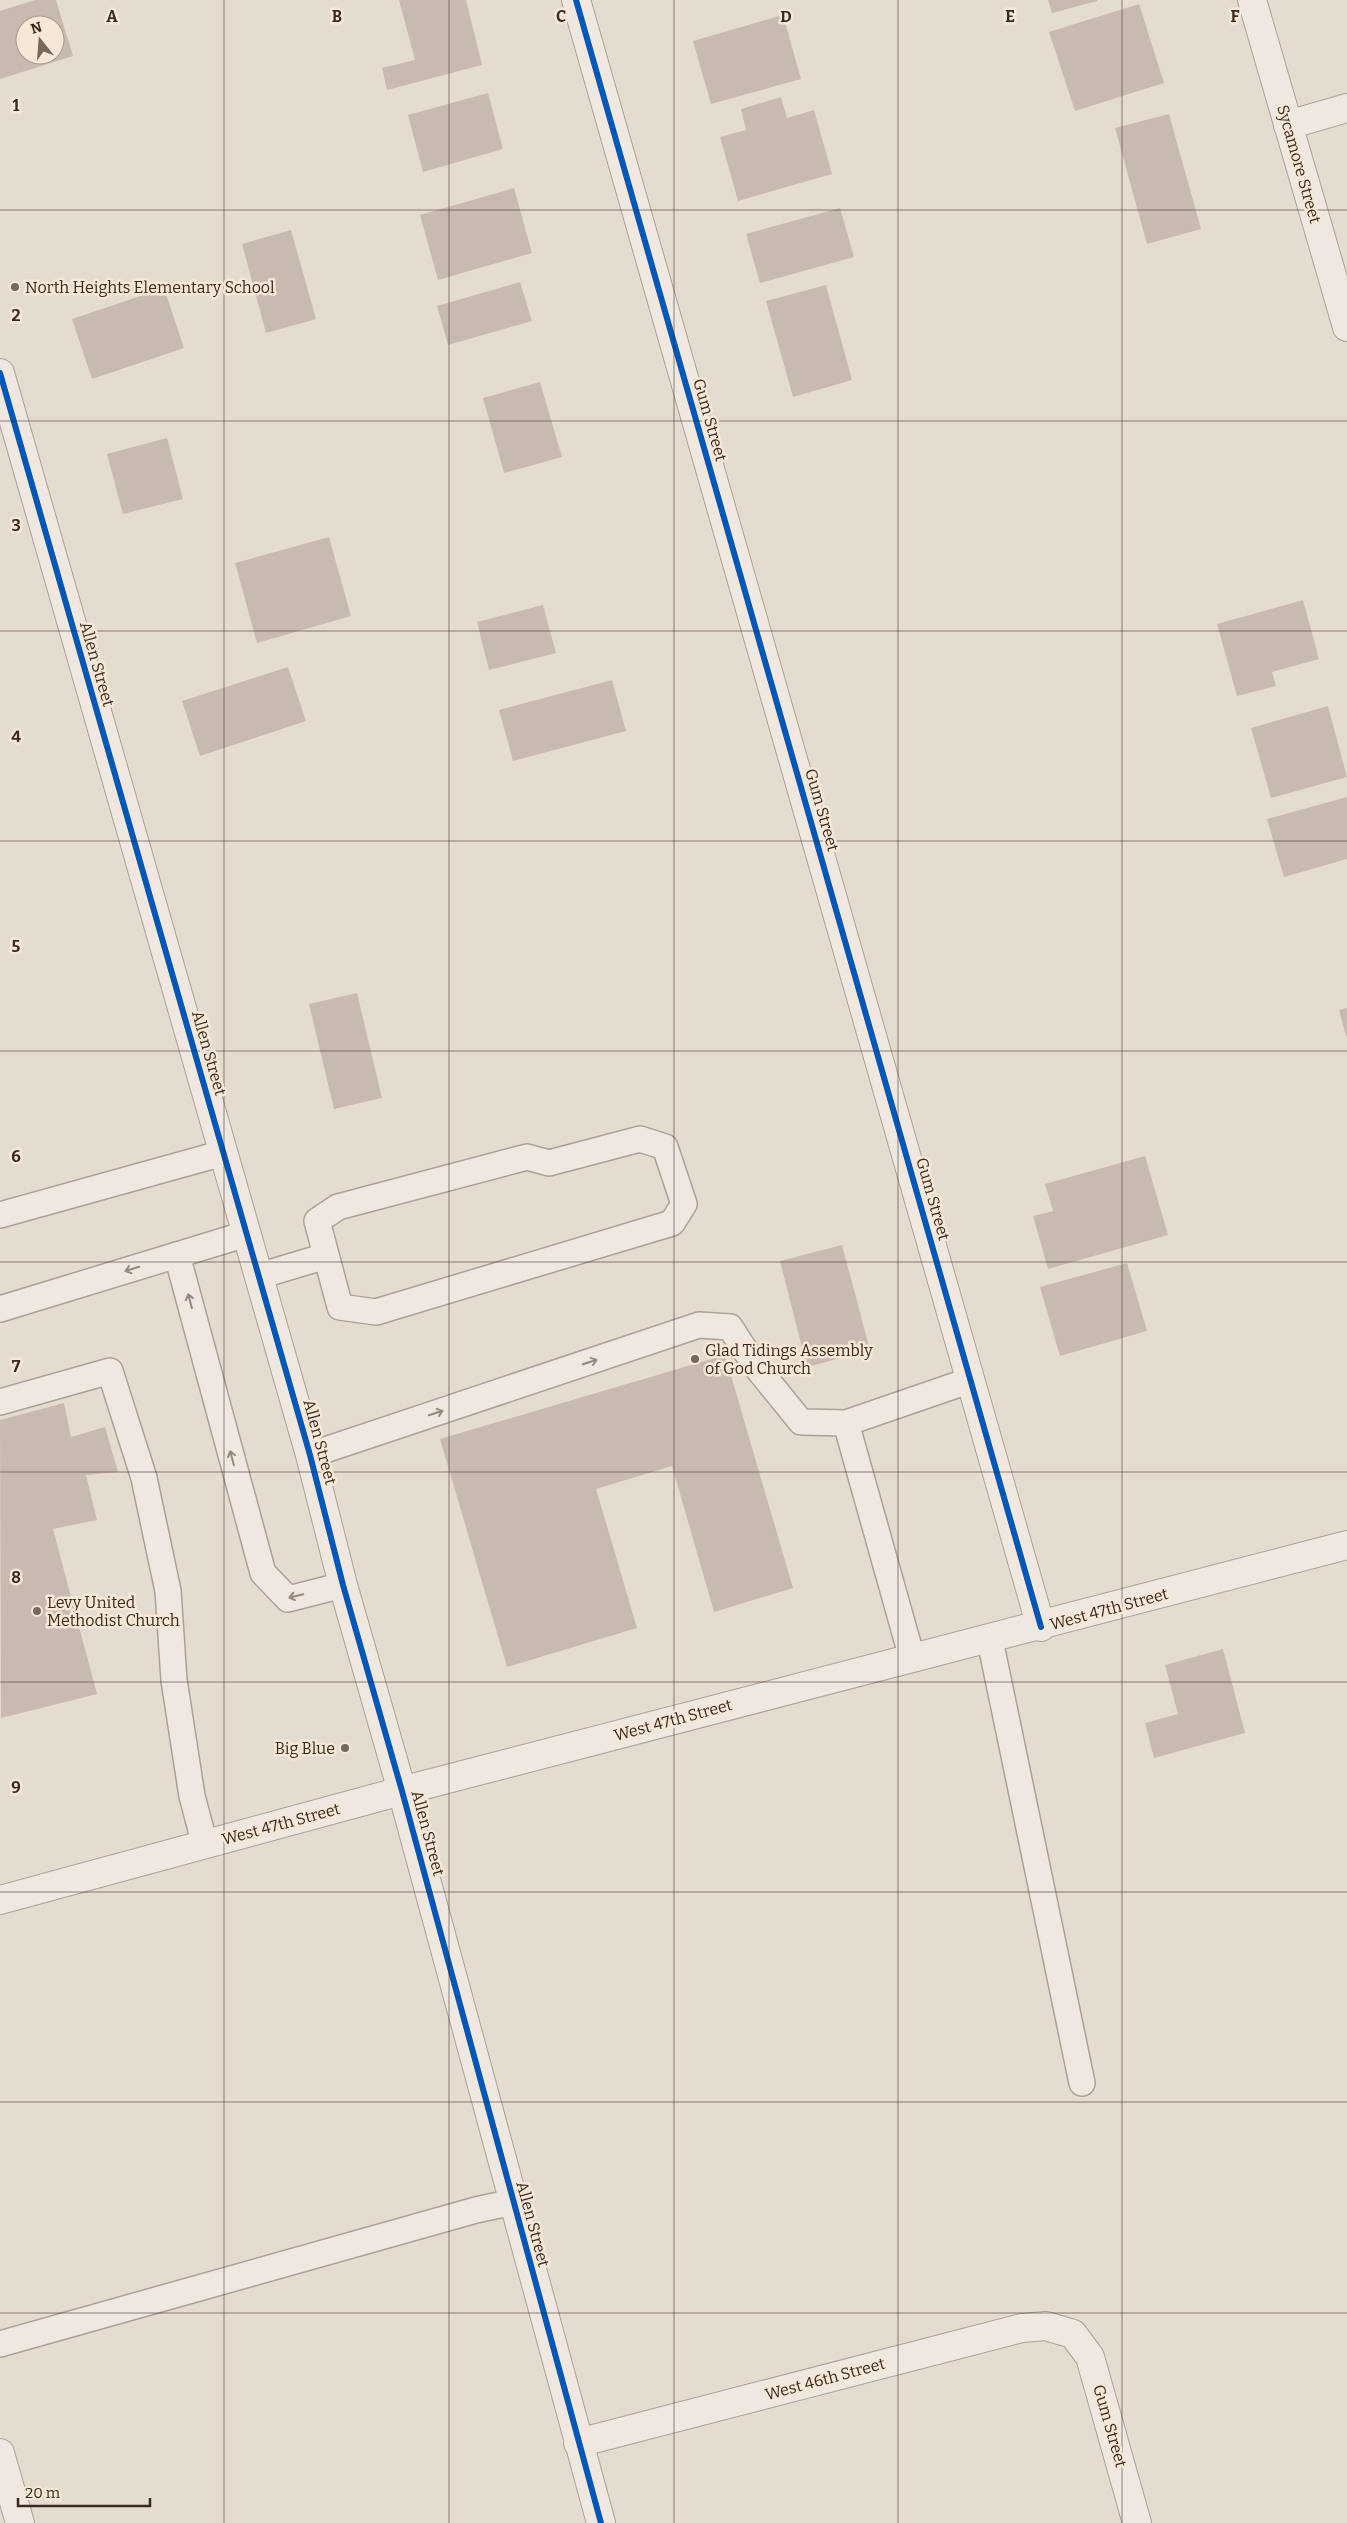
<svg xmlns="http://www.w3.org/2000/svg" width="1347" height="2523" viewBox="0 0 1347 2523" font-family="Bitter,serif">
<rect width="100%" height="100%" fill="#e5dcd0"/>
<g fill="#c9bab1" fill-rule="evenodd">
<path d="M35 0H56L73 56 0 79V11ZM25 25H55V55H25Z"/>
<path d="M399 0H466L482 65 387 90 382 68 415 60Z"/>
<path d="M1048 0H1097V1L1052 13Z"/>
<path d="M1139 4 1164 83 1075 111 1049 32Z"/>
<path d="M783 15 801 79 711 104 693 41Z"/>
<path d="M488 93 503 149 423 172 408 115Z"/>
<path d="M781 97 787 118 814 110 832 174 738 201 720 137 746 130 741 109Z"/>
<path d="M1169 114 1201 229 1147 244 1115 128Z"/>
<path d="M514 188 532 253 438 280 420 215Z"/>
<path d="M840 208 854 257 760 283 746 234Z"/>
<path d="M291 230 316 319 266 333 242 244Z"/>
<path d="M520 282 532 321 448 345 437 306Z"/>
<path d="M826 285 852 380 793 397 766 301Z"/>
<path d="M164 288 184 348 92 379 72 319Z"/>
<path d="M540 382 562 457 504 473 483 398Z"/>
<path d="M167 438 183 499 123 514 107 454Z"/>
<path d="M329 537 351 616 257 643 235 563Z"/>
<path d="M1303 600 1319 659 1272 672 1276 686 1237 696 1217 624Z"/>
<path d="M543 605 556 653 489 670 477 622Z"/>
<path d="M288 667 306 721 200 756 182 701Z"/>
<path d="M612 680 626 731 513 761 499 710Z"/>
<path d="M1328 706 1347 777 1271 798 1251 728Z"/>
<path d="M1347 797V859L1284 877 1267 819Z"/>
<path d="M357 993 382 1098 334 1109 309 1004Z"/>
<path d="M1347 1008V1036H1346L1339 1010Z"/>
<path d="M1145 1156 1168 1235 1048 1269 1033 1216 1053 1211 1045 1184Z"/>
<path d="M842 1245 870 1350 807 1367 780 1261Z"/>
<path d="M1127 1263 1147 1331 1060 1356 1040 1287Z"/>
<path d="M725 1355 793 1588 714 1612 672 1466 596 1489 637 1628 507 1667 440 1439Z"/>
<path d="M64 1403 71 1437 105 1427 118 1472 86 1475 97 1520 53 1529 97 1694 1 1718 0 1420Z"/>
<path d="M1223 1649 1245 1733 1154 1758 1145 1723 1178 1714 1165 1665Z"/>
</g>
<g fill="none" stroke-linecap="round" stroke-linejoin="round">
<g stroke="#aba198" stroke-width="28">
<g id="service">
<path d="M640 1139 665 1147 684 1204 672 1223 376 1312 340 1307 317 1221 338 1207 527 1157 549 1163Z"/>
<path d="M0 1215 223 1153"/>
<path d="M177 1255 263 1573 288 1599 343 1585"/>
<path d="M259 1276 326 1256"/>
<path d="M0 1309 246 1234"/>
<path d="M0 1402 110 1371 144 1478 168 1591 174 1680 192 1796 205 1845"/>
<path d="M846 1423 912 1658"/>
<path d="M310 1455 699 1325 730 1327 754 1364 801 1422 846 1423 971 1380"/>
<path d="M990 1640 1082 2083"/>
<path d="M0 2344 476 2210 513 2202"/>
</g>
</g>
<g stroke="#aba198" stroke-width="30">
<g id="minor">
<path d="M576 0 1041 1627"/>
<path d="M1252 0 1347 327"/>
<path d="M1288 125 1347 108"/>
<path d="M578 2443 1022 2328 1046 2326 1073 2334 1090 2357 1137 2523"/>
<path d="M0 2453 20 2523"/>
</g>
</g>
<g stroke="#aba198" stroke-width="30">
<g id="tertiary">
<path d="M0 373 310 1455 343 1585 402 1791 601 2523"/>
<path d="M0 1900C135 1864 270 1826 405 1790 719 1707 1034 1629 1347 1545"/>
</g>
</g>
<use href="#service" stroke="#eee8e1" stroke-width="25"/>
<use href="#minor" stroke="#eee8e1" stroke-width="28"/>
<use href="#tertiary" stroke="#eee8e1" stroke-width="28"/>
<g stroke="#f6e8d6" stroke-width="9">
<g id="cycleway">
<path d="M576 0 1041 1627"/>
<path d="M0 373 310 1455 343 1585 402 1791 601 2523"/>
</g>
</g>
<use href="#cycleway" stroke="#0057b8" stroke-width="6"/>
</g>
<defs><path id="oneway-shaft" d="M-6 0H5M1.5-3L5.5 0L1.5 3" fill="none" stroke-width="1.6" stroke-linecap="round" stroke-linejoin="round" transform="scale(1.25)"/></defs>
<g stroke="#948880">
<use href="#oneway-shaft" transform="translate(132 1269) rotate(163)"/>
<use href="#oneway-shaft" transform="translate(190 1301) rotate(-105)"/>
<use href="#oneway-shaft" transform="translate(590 1362) rotate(-18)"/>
<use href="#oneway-shaft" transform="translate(436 1413) rotate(-18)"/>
<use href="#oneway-shaft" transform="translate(232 1458) rotate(-105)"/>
<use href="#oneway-shaft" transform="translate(296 1596) rotate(167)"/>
</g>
<path fill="none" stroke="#3a2920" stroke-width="1" stroke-opacity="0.55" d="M224 0V2523M449 0V2523M674 0V2523M898 0V2523M1122 0V2523M0 210H1347M0 421H1347M0 631H1347M0 841H1347M0 1051H1347M0 1262H1347M0 1472H1347M0 1682H1347M0 1892H1347M0 2102H1347M0 2313H1347"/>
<g fill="#76685e" stroke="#f6e8d6" stroke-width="2">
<circle cx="15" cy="287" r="5"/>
<circle cx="695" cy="1359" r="5"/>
<circle cx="37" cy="1611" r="5"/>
<circle cx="345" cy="1748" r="5"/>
</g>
<g text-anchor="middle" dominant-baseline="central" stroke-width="5" stroke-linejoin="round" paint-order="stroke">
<g font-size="16" fill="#3a2920" stroke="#f6e8d6">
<text transform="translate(1299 164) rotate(74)">Sycamore Street</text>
<text transform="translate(710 420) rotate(74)">Gum Street</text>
<text transform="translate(97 664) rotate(74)">Allen Street</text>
<text transform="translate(822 810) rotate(74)">Gum Street</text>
<text transform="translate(209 1053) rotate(74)">Allen Street</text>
<text transform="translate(933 1199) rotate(74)">Gum Street</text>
<text transform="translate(320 1442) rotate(75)">Allen Street</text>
<text transform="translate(1109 1609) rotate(-15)">West 47th Street</text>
<text transform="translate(673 1720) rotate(-15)">West 47th Street</text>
<text transform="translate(281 1824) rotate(-15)">West 47th Street</text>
<text transform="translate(428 1833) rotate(75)">Allen Street</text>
<text transform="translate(533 2224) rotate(75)">Allen Street</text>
<text transform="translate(825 2379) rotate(-15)">West 46th Street</text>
<text transform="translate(1110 2426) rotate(74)">Gum Street</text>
</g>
<g font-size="16" fill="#3a2920" stroke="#f6e8d6" text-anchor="start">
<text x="25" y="287">North Heights Elementary School</text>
<text x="705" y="1350">Glad Tidings Assembly<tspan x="705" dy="18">of God Church</tspan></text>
<text x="47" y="1602">Levy United<tspan x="47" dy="18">Methodist Church</tspan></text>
<text x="335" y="1748" text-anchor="end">Big Blue</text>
</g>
</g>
<g font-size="16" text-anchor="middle" font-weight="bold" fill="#3a2920" stroke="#f6e8d6" stroke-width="5" stroke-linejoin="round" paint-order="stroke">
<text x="112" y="22">A</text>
<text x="337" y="22">B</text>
<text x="561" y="22">C</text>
<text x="786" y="22">D</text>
<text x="1010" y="22">E</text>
<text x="1235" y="22">F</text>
<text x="16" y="111">1</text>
<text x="16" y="321">2</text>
<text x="16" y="531">3</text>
<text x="16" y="742">4</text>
<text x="16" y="952">5</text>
<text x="16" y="1162">6</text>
<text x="16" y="1372">7</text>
<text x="16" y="1583">8</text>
<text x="16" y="1793">9</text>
</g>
<g transform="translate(40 40) rotate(343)"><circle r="24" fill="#f6e8d6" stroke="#ab9c8d"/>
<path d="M0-4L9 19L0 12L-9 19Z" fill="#76685e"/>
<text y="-8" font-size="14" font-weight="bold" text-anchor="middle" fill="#3a2920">N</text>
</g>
<path d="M18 2498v8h132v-8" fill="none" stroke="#3a2920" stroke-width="2.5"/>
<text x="25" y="2498" font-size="15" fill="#3a2920" stroke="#f6e8d6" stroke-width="4" paint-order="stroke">20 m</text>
</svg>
